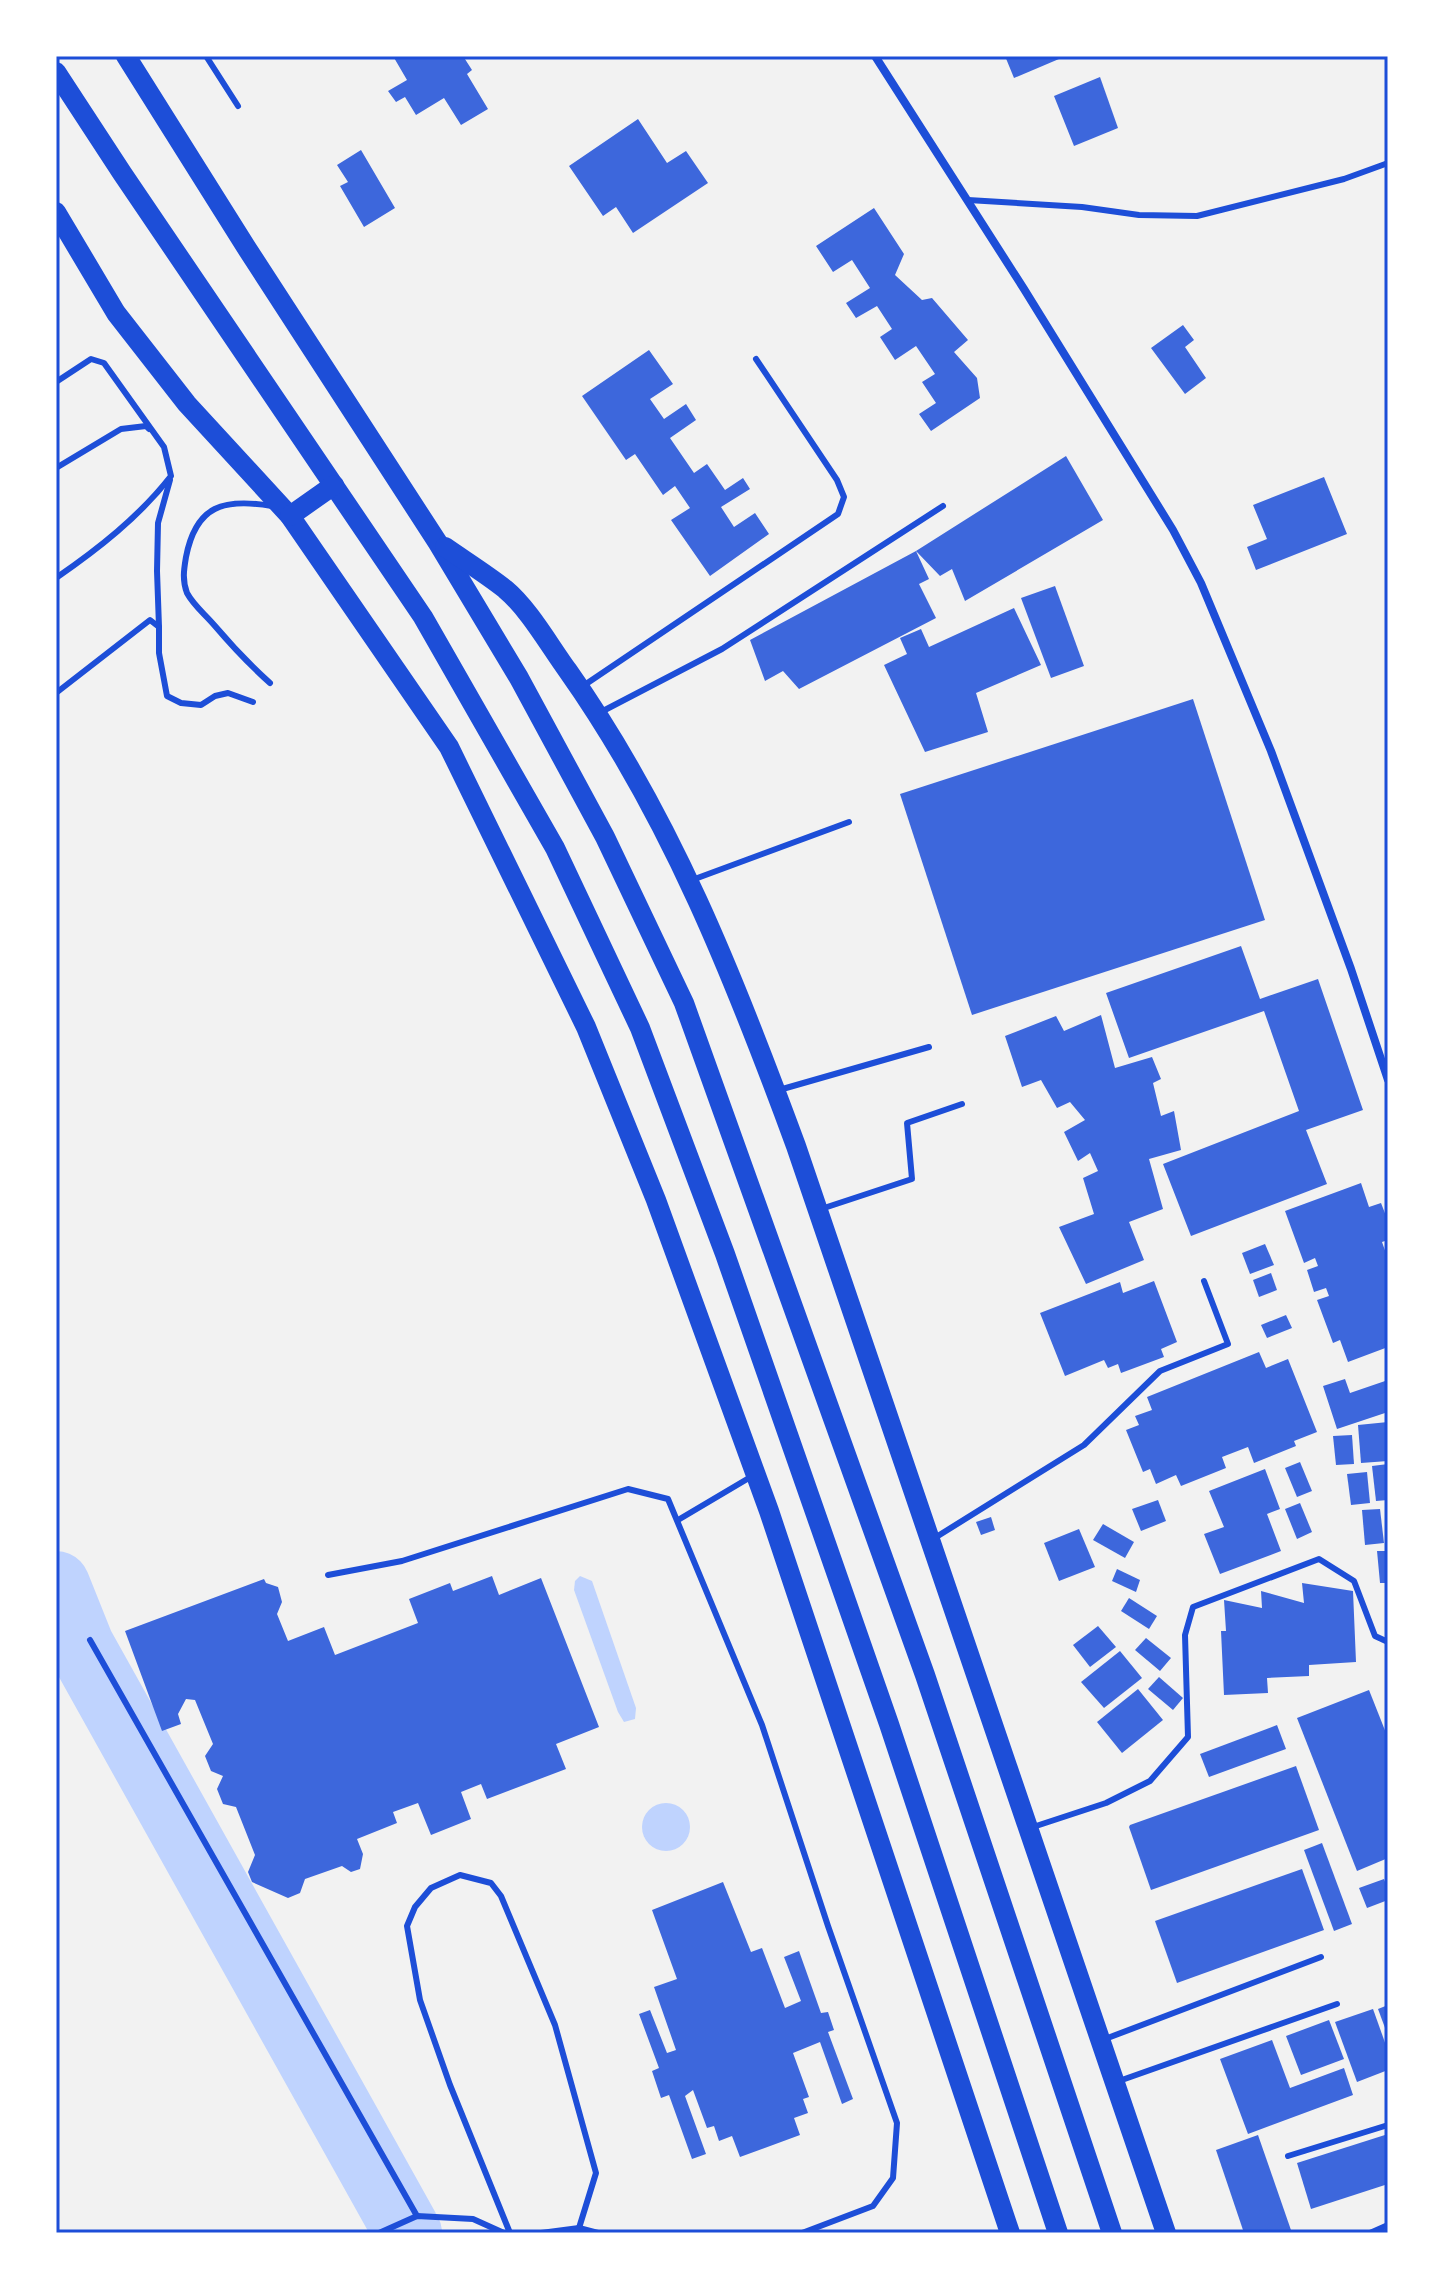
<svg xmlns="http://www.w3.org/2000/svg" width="1444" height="2289" viewBox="0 0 1444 2289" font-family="'IBM Plex Serif',serif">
<rect width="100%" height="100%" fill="#f2f2f2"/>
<g fill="#bfd3fe">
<path d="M580 1576 592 1581 636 1708 635 1719 624 1722 618 1712 574 1590 575 1581Z"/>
<circle cx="666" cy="1827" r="24"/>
</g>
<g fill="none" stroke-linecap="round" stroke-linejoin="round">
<path stroke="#bfd3fe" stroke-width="68" d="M56 1585 80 1645 408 2233"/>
</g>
<g fill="#3d67dc">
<path d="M393 56H463L472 70 467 74 488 109 461 125 444 98 416 115 405 97 396 102 388 91 407 80Z"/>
<path d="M1005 56H1066L1014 78Z"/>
<path d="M1100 77 1118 128 1074 146 1054 96Z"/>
<path d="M638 119 667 163 686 151 708 183 633 233 616 207 603 216 569 166Z"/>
<path d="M361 150 395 208 364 227 340 186 348 182 337 165Z"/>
<path d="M874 208 904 254 895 275 922 300 932 298 968 340 954 352 977 378 980 398 931 431 919 414 936 403 922 382 935 374 916 346 895 360 880 337 892 329 877 306 856 318 846 303 870 288 852 260 833 272 816 246Z"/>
<path d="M1183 325 1194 340 1185 347 1206 378 1185 394 1151 348Z"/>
<path d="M649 350 673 384 650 399 664 419 686 404 696 420 670 438 694 473 707 464 725 490 743 478 750 489 721 507 734 527 755 513 769 534 710 576 671 520 690 508 675 486 663 495 635 454 626 460 582 396Z"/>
<path d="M1066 456 1103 520 965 601 952 569 940 576 916 551 929 579 919 584 936 618 799 689 783 671 765 681 750 640 916 551Z"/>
<path d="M1324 477 1347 534 1256 570 1247 547 1267 539 1253 505Z"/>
<path d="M1055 586 1084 666 1051 678 1021 598Z"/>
<path d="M1014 608 1041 665 976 693 988 732 925 752 884 665 907 654 900 638 921 629 929 647Z"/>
<path d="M1193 699 1265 920 972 1015 900 794Z"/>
<path d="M1241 946 1260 999 1318 979 1363 1110 1306 1130 1327 1184 1191 1236 1163 1164 1299 1111 1264 1011 1129 1058 1106 993Z"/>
<path d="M1101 1015 1115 1068 1152 1057 1161 1079 1153 1083 1161 1116 1174 1111 1181 1150 1149 1159 1163 1209 1129 1222 1144 1260 1086 1284 1059 1227 1094 1214 1083 1178 1098 1171 1090 1153 1078 1161 1064 1132 1085 1120 1070 1102 1057 1108 1041 1080 1022 1087 1005 1036 1056 1016 1064 1031Z"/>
<path d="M1361 1183 1369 1207 1381 1203 1388 1221V1240L1382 1242 1388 1259V1347L1348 1362 1340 1340 1333 1343 1317 1300 1329 1296 1326 1288 1314 1292 1307 1270 1318 1266 1315 1258 1304 1263 1285 1211Z"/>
<path d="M1265 1244 1274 1265 1250 1274 1242 1253Z"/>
<path d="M1271 1273 1277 1290 1259 1297 1253 1280Z"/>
<path d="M1154 1281 1177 1342 1161 1349 1164 1357 1121 1373 1118 1364 1108 1368 1104 1360 1065 1376 1040 1313 1120 1282 1123 1293Z"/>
<path d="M1286 1315 1292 1328 1267 1338 1261 1325Z"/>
<path d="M1259 1352 1266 1368 1288 1359 1317 1432 1294 1441 1296 1446 1254 1463 1248 1447 1222 1457 1226 1468 1181 1486 1176 1475 1156 1484 1150 1469 1143 1472 1126 1430 1139 1425 1135 1416 1152 1410 1147 1397Z"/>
<path d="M1345 1379 1350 1393 1388 1380V1412L1337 1429 1323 1386Z"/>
<path d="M1388 1422V1461L1361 1463 1358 1425Z"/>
<path d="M1352 1435 1354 1464 1336 1465 1333 1436Z"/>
<path d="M1300 1462 1312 1491 1297 1497 1285 1468Z"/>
<path d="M1388 1464V1500L1376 1501 1372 1466Z"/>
<path d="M1265 1469 1280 1509 1267 1514 1281 1551 1220 1574 1204 1534 1224 1527 1209 1491Z"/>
<path d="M1367 1472 1370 1503 1351 1505 1347 1474Z"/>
<path d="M1158 1500 1166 1521 1141 1531 1132 1509Z"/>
<path d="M1300 1503 1312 1532 1297 1539 1285 1509Z"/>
<path d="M1380 1509 1384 1543 1365 1545 1362 1510Z"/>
<path d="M991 1517 995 1530 981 1535 976 1522Z"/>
<path d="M1103 1524 1134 1542 1125 1558 1093 1540Z"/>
<path d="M1079 1529 1095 1567 1059 1581 1044 1543Z"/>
<path d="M1377 1551H1388V1583H1380Z"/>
<path d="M1117 1569 1140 1580 1136 1592 1112 1581Z"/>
<path d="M492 1576 499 1595 541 1578 599 1727 556 1744 566 1769 487 1799 481 1784 461 1792 471 1819 431 1835 418 1803 393 1812 397 1823 357 1839 363 1854 360 1869 351 1872 342 1866 305 1879 300 1893 288 1898 252 1882 248 1872 255 1855 236 1807 223 1804 217 1789 223 1776 211 1771 205 1756 213 1744 195 1700 186 1699 178 1714 181 1724 162 1731 125 1631 264 1579 266 1583 278 1587 282 1602 277 1614 288 1641 324 1627 335 1655 418 1623 409 1599 450 1583 453 1591Z"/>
<path d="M1302 1583 1353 1591 1356 1662 1309 1665V1676L1267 1678 1268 1693 1224 1695 1221 1631H1226L1224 1600 1262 1608 1261 1591 1304 1603Z"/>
<path d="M1129 1598 1157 1616 1149 1629 1121 1611Z"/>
<path d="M1098 1626 1116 1647 1090 1667 1073 1645Z"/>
<path d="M1146 1638 1171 1658 1160 1671 1135 1650Z"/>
<path d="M1120 1651 1142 1678 1104 1708 1081 1682Z"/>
<path d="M1159 1677 1183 1698 1173 1710 1148 1689Z"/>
<path d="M1138 1689 1163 1720 1122 1753 1097 1722Z"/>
<path d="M1369 1690 1388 1738V1858L1357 1871 1297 1718Z"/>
<path d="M1277 1725 1286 1749 1209 1777 1200 1754Z"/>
<path d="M1296 1766 1319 1830 1151 1890 1129 1827 1130 1825Z"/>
<path d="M1322 1843 1352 1924 1334 1931 1304 1850Z"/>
<path d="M1302 1869 1324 1930 1177 1983 1155 1921Z"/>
<path d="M1384 1879 1388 1890V1900L1367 1908 1359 1888Z"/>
<path d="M723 1882 751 1952 762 1948 785 2008 801 2001 784 1957 799 1951 821 2013 828 2012 834 2030 828 2032 853 2099 842 2104 820 2042 793 2053 809 2097 803 2099 808 2113 794 2118 800 2135 740 2157 732 2136 719 2141 714 2126 707 2128 693 2090 685 2096 706 2154 692 2159 669 2095 661 2098 652 2071 659 2068 639 2014 650 2010 667 2053 676 2050 654 1987 677 1979 652 1910Z"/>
<path d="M1388 2005V2036L1378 2009Z"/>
<path d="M1373 2009 1388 2051V2070L1357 2082 1335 2022Z"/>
<path d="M1329 2020 1344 2059 1301 2075 1286 2036Z"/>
<path d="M1272 2040 1290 2088 1344 2068 1353 2095 1248 2134 1220 2059Z"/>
<path d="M1388 2134V2184L1311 2209 1297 2163Z"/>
<path d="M1258 2135 1292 2233H1244L1216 2150Z"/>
</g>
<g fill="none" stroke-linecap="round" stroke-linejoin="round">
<g stroke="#1d4ed8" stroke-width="6">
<path d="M206 56 238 106"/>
<path d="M968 200 1082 207 1139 215 1197 216 1344 179 1388 163"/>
<path d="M56 382 91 359 104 363 164 447 171 476C139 517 98 549 56 578"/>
<path d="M56 468 121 429 146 426 149 429"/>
<path d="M159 627 157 571 158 523 170 480"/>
<path d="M270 683C250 665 232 646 215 626 205 614 194 606 187 593 182 580 184 569 186 557 196 505 224 498 272 506"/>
<path d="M583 686 838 514 844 497 837 480 756 359"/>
<path d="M56 693 150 620 159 627V653L167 696 181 703 201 705 215 696 228 693 253 702"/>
<path d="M601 712 722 649 943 506"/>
<path d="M692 880 849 822"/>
<path d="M779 1090 929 1047"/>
<path d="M821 1209 912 1179 907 1123 962 1104"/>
<path d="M678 1520 754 1475"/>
<path d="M933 1539 1084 1445 1160 1371 1228 1344 1204 1281"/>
<path d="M328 1575 402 1561 628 1489 668 1499 762 1725 828 1926 897 2123 893 2178 873 2206 802 2233"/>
<path d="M90 1640 417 2216"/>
<path d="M1033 1827 1106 1803 1150 1781 1188 1737 1185 1635 1193 1607 1319 1559 1354 1581 1375 1636 1388 1642"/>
<path d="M1105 2039 1321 1957"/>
<path d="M1119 2081 1337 2004"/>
<path d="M1288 2156 1388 2125"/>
<path d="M379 2233 417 2216 473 2219 504 2233"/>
<path d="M510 2233 450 2085 420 2000 407 1926 415 1907 431 1888 460 1875 491 1883 501 1896 555 2025 596 2173 579 2228"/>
<path d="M541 2233 579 2228 598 2233"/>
<path d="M1370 2233 1388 2225"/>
</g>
<path stroke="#1d4ed8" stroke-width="8" d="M875 56 1024 289 1173 530 1201 583 1271 751 1351 969 1388 1080"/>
<g stroke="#1d4ed8" stroke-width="20">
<path d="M126 56 246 247 438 543 519 678 605 837 684 1003 925 1675 1112 2233"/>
<path d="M56 72 122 173 423 617 555 848 640 1028 725 1254 889 1724 1058 2233"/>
<path d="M56 212 116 313 187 404 290 516 449 747 586 1027 656 1200 769 1511 1010 2233"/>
<path d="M290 516 334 485"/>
<path d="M445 547C465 561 486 574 505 589 529 609 549 645 568 671 671 817 735 980 796 1146L1166 2233"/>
</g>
</g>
<rect width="1444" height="2289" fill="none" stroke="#ffffff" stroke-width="116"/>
<rect x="58" y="58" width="1328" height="2173" fill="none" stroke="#1d4ed8" stroke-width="3"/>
</svg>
